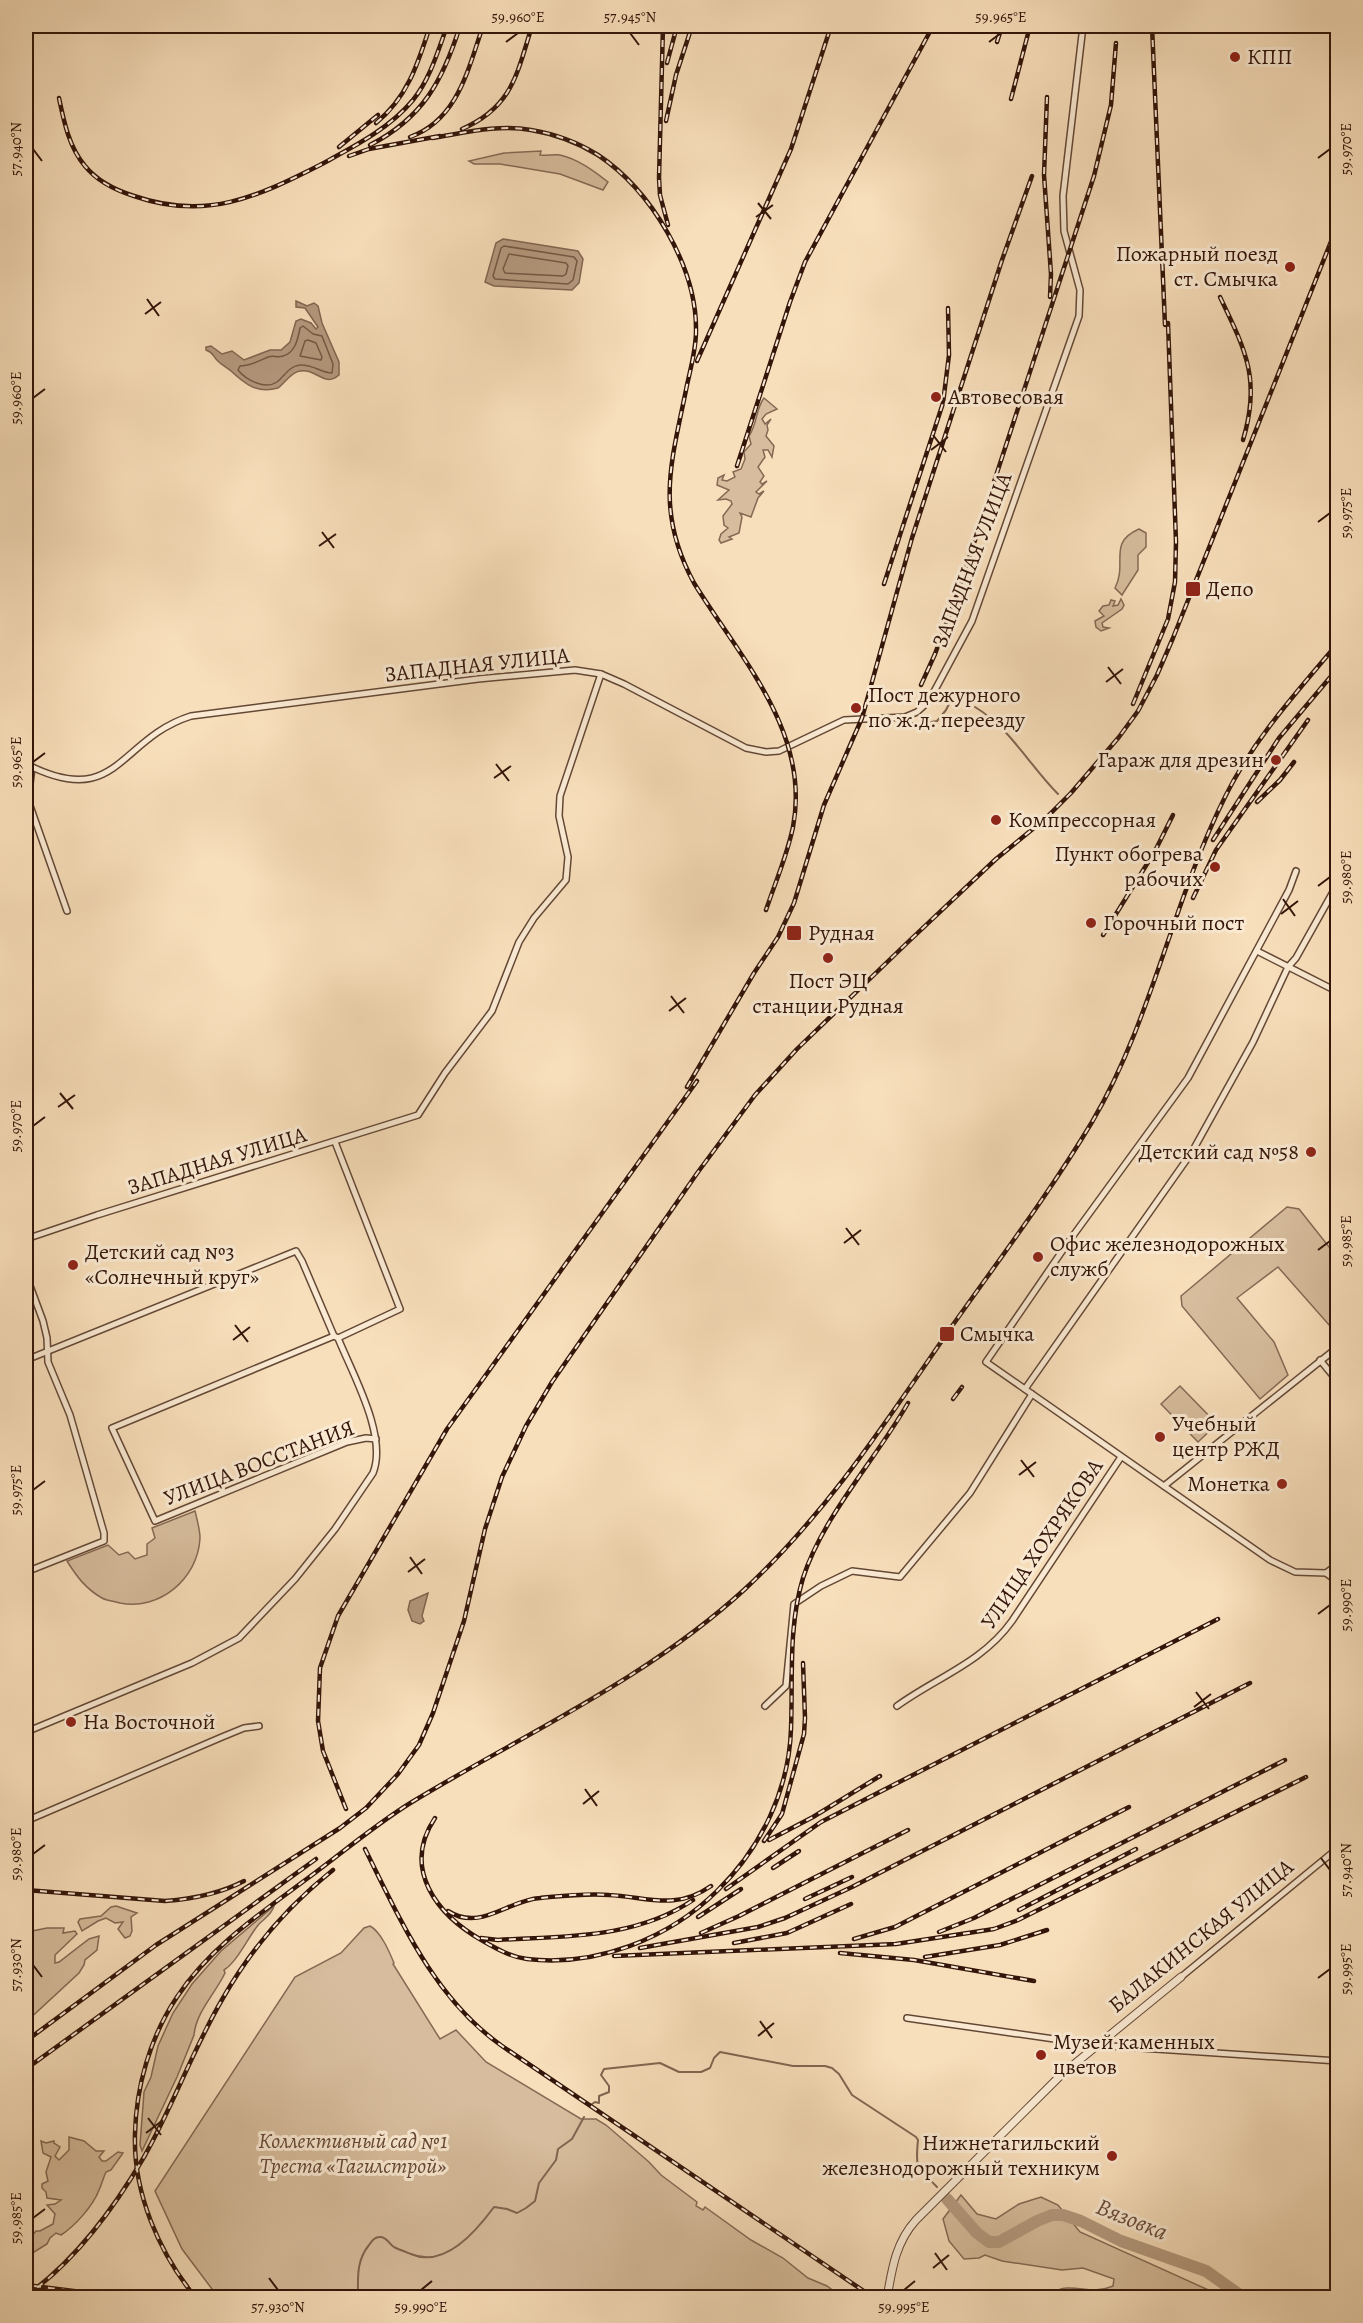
<svg xmlns="http://www.w3.org/2000/svg" width="1363" height="2323" viewBox="0 0 1363 2323" font-family="Alegreya,serif">
<rect width="100%" height="100%" fill="#f8dfbb"/>
<filter id="stains"><feTurbulence type="fractalNoise" baseFrequency=".00333" numOctaves="4"/><feColorMatrix values="0 0 0 0 .2 0 0 0 0 .09 0 0 0 0 .02 0 0 0 .5 -.17"/></filter>
<radialGradient id="worn" r=".72"><stop offset=".6" stop-color="#630" stop-opacity="0"/><stop offset="1" stop-color="#630" stop-opacity=".3"/></radialGradient>
<g fill="#d7bd9d" stroke="#856954" stroke-width="1.5">
<path d="M541 151 540 155C547 156 553 154 560 155 578 159 594 171 608 182L603 190 560 174 500 164H474L469 161 504 153Z"/>
<path d="M764 398 777 409 766 414 762 419 765 424 771 419 767 425 768 430 766 436 774 446 772 457 768 450H763L765 457 758 467 764 476 760 482 762 484 767 481 756 492 759 494 764 491 758 498 751 517 740 513 742 517 739 533 729 537 732 539 721 543 719 540 721 534 728 528 724 525 723 516 732 504 731 501 726 499 718 500 729 490 717 485 718 478 724 475 722 480 727 481 735 477 733 472 741 469 745 459 744 452 751 444 749 436C757 425 756 408 764 398Z"/>
<path d="M1139 529 1146 533V547L1138 555V570L1122 595 1115 588C1128 563 1107 543 1139 529Z"/>
<path d="M1121 599 1124 605 1122 609 1102 623 1103 627 1109 628 1101 631 1096 627 1095 621 1104 616 1099 611 1103 606 1109 605 1111 600 1115 601 1113 606 1118 605Z"/>
<path d="M1287 1207 1299 1209 1337 1257V1326H1330L1278 1267 1237 1298 1274 1342 1288 1375 1260 1399 1182 1306 1181 1296Z"/>
<path d="M1180 1386 1217 1424 1198 1442 1161 1404Z"/>
<path d="M195 1511C197 1519 200 1530 200 1538 198 1579 159 1611 120 1603 114 1601 107 1601 102 1598 86 1589 77 1577 67 1561L108 1545 119 1555 128 1552 135 1559 147 1555V1544L155 1538 152 1528Z"/>
<path d="M116 1906 137 1913 131 1917 132 1931 130 1936 125 1938 118 1929 123 1922 115 1923 106 1918 98 1921 82 1931 78 1922 80 1919 101 1916 111 1907Z"/>
<path d="M274 1906C272 1914 265 1918 259 1924 248 1937 238 1961 224 1970L225 1973C215 1994 196 2012 194 2035L177 2077 142 2151 140 2145 144 2092 151 2077 158 2046 173 2013 192 1984 221 1951Z"/>
<path d="M30 1922H33L32 1931 47 1928H64L63 1933 75 1931 77 1934 55 1955V1963L59 1962 89 1939 99 1936 97 1950 85 1960 84 1965 79 1973 26 2022V1925Z"/>
<path d="M370 1926C381 1932 389 1951 394 1963L393 1964 440 2039 456 2030 486 2062 581 2119H596L606 2125 649 2162 661 2175 697 2202 696 2206 703 2210 705 2207 751 2240 783 2258 808 2278 827 2286 842 2297H218L182 2249 155 2191 295 1977 341 1953 364 1928Z"/>
<path d="M69 2137 84 2141 96 2151H104L99 2157 102 2161H106L118 2152 123 2153 111 2170 106 2172C103 2178 102 2184 99 2190 93 2206 75 2226 61 2235L56 2233 50 2238 47 2244 34 2252 26 2268V2243L36 2231H40L53 2224 55 2214 47 2205 55 2204 61 2200 47 2198 46 2192 42 2188V2184L48 2181 46 2172 51 2157 43 2153 41 2141 46 2143 54 2141V2143L60 2147 55 2156 59 2160 69 2150Z"/>
<path d="M961 2195 977 2214 996 2219 1019 2204 1041 2197 1058 2205 1080 2232 1224 2297H1044C1050 2294 1059 2288 1066 2288 1083 2287 1094 2294 1113 2286L1114 2279 1083 2268 1062 2270 1002 2261 985 2255 979 2258 964 2259 949 2241 943 2219Z"/>
</g>
<g fill="#b59a7f" stroke="#816550" stroke-width="1.5">
<path d="M503 239 578 251 583 259 579 283 572 290 494 286 485 282 496 243Z"/>
<path d="M296 301 307 306 314 303 318 306 322 323 339 362V375C324 388 317 368 300 371 291 372 285 383 278 388 257 394 245 384 231 371 226 367 220 364 216 359 212 354 212 352 206 350V347L211 346 222 354 232 351 244 360 270 350H281L290 342 296 321 301 319 311 323 316 329 318 327 305 308 296 307Z"/>
<path d="M428 1593 422 1616 424 1621 420 1624 412 1621 408 1610 410 1601Z"/>
<path d="M26 2163C33 2175 34 2216 26 2227Z"/>
</g>
<g fill="none" stroke-linecap="round" stroke-linejoin="round">
<g stroke="#745844" stroke-width="1.5">
<path d="M504 246 574 257 577 261 573 280 568 284 495 279 493 276 501 248Z"/>
<path d="M509 254 566 263 568 266 566 274 563 276 505 273 503 269Z"/>
<path d="M303 326 313 334 322 336 333 364 332 373C322 373 312 364 300 365 289 366 285 376 277 382 265 390 246 380 238 370L240 366C250 366 259 361 268 357 274 355 277 358 283 356 295 353 298 339 300 328Z"/>
<path d="M308 340 316 343 322 357 321 360 300 356 305 341Z"/>
</g>
<g stroke="#816550" stroke-width="2">
<path d="M975 707C1010 728 1030 766 1058 794"/>
<path d="M926 721H927"/>
<path d="M931 722 937 721 946 710 951 700 964 697 969 701"/>
<path d="M913 723 917 726 924 722"/>
<path d="M592 2104 595 2102 599 2103V2096L609 2092V2086L601 2075 604 2069 660 2063 679 2072H701L710 2068 714 2058 720 2052 793 2066H825L832 2068 839 2074 852 2095 916 2137 918 2140C915 2170 917 2166 937 2187"/>
<path d="M321 2298 324 2294H334L339 2298"/>
<path d="M358 2298C358 2278 356 2261 369 2245 372 2241 374 2237 380 2237 387 2237 389 2244 394 2247 400 2250 406 2252 411 2254 445 2269 477 2230 494 2207L507 2209 517 2213 526 2208 535 2201 539 2183 556 2160 558 2149 572 2139 584 2117"/>
</g>
<path stroke="#b59a7f" stroke-width="12" d="M947 2199 977 2233 989 2242H999L1037 2221 1052 2215H1063L1081 2221 1121 2241 1206 2271 1244 2298"/>
<g stroke="#644836" stroke-width="8">
<g id="minor">
<path d="M26 764C118 811 118 739 191 716L478 679 575 670 601 674 624 684 746 748 766 752 779 751 844 720 905 717 917 712 929 701 972 621 1079 316 1080 290 1064 231 1063 196 1083 26"/>
<path d="M32 767 28 800 67 911"/>
<path d="M1296 871 1289 890 1188 1078 1067 1244 986 1362 1270 1560 1295 1572 1326 1573 1338 1582"/>
<path d="M1257 951 1338 992"/>
<path d="M335 1142 400 1309 338 1338 334 1336 112 1428 155 1521 347 1442 366 1438 376 1439"/>
<path d="M26 1239 97 1215 418 1115 445 1073 492 1011 519 942 534 918 566 880 568 857 559 816 560 796 601 674"/>
<path d="M26 1275 43 1321 47 1338 48 1362 70 1415 104 1533V1541L26 1572"/>
<path d="M26 1360 296 1251 302 1261 334 1336"/>
<path d="M1320 1360 1338 1382"/>
<path d="M1025 1389 1192 1152 1253 1042 1288 967 1296 958 1338 883"/>
<path d="M1164 1486 1338 1347"/>
<path d="M1326 1573 1338 1564"/>
<path d="M765 1706 786 1686 794 1604 821 1586 852 1571 900 1577 970 1493 1032 1394"/>
<path d="M897 1706C937 1677 982 1663 1012 1621L1121 1457"/>
<path d="M26 1732 192 1663 239 1638 295 1579 335 1529 373 1473C388 1436 352 1373 338 1338"/>
<path d="M26 1821 222 1737 244 1728 259 1726"/>
<path d="M1181 1977 1338 1848"/>
<path d="M907 2018 1096 2045 1338 2061"/>
</g>
</g>
<g stroke="#644836" stroke-width="9">
<path id="tertiary" d="M887 2298C892 2268 896 2242 916 2220L1061 2075 1181 1977"/>
</g>
<use href="#minor" stroke="#faead3" stroke-width="5"/>
<use href="#tertiary" stroke="#faead3" stroke-width="7"/>
<g stroke="#33150a" stroke-width="4.5">
<g id="rail">
<path d="M663 26 659 178 660 195 668 225"/>
<path d="M1152 26 1165 325"/>
<path d="M1115 31V26"/>
<path d="M997 42 1002 26"/>
<path d="M667 63 677 26"/>
<path d="M1047 97 1044 175 1051 274 1050 297"/>
<path d="M59 98C64 122 69 147 85 166 98 182 115 190 134 196 206 221 257 197 320 165 353 147 389 129 413 100 430 79 438 51 447 26"/>
<path d="M1011 99 1030 26"/>
<path d="M666 121 676 75 692 26"/>
<path d="M376 123C408 97 418 63 430 26"/>
<path d="M462 129C513 107 517 73 532 26"/>
<path d="M410 137C458 120 468 69 483 26"/>
<path d="M432 138C464 133 498 124 531 130 555 134 577 142 598 155 651 190 697 267 696 331 696 349 691 367 687 385 672 461 654 509 694 583 740 658 811 732 793 827 787 856 775 883 766 910"/>
<path d="M370 145C423 118 443 80 460 26"/>
<path d="M339 147 378 115"/>
<path d="M349 156 369 149 440 136"/>
<path d="M1220 297C1246 351 1261 380 1243 440"/>
<path d="M697 361 791 149 831 26"/>
<path d="M737 466 790 302 805 262 933 26"/>
<path d="M884 584 943 403 949 355 948 308"/>
<path d="M921 685 935 654 959 589 1094 176 1111 105 1116 43"/>
<path d="M1133 704 1168 619 1175 582 1176 542 1168 323"/>
<path d="M1257 802 1280 780 1294 762"/>
<path d="M1213 840 1279 738 1338 668"/>
<path d="M1193 898 1216 850 1308 720"/>
<path d="M1103 935 1155 851 1173 815"/>
<path d="M687 1087 754 973 778 937 794 903 824 805 862 718 912 538 1002 260 1032 176"/>
<path d="M953 1399 962 1387"/>
<path d="M346 1809 323 1751 318 1721 320 1668 338 1616 447 1429 697 1081"/>
<path d="M435 1818C401 1869 437 1915 483 1941 497 1949 511 1957 527 1959 596 1967 669 1939 718 1890 761 1848 789 1790 791 1729 793 1678 788 1628 803 1578 823 1516 876 1459 908 1403"/>
<path d="M769 1840 813 1817 880 1776"/>
<path d="M764 1841 782 1814 804 1734 805 1718 803 1663"/>
<path d="M365 1849C401 1921 434 1998 502 2046L874 2298"/>
<path d="M773 1868 799 1851"/>
<path d="M726 1889 821 1822 1218 1619"/>
<path d="M26 1890 165 1901C193 1899 219 1894 244 1881"/>
<path d="M805 1899 852 1877"/>
<path d="M1019 1910 1136 1849"/>
<path d="M448 1911C480 1932 508 1900 540 1898 562 1896 586 1893 609 1895 648 1897 675 1911 711 1886"/>
<path d="M698 1917 741 1889"/>
<path d="M939 1932 974 1918 1285 1760"/>
<path d="M701 1933 739 1916 908 1830"/>
<path d="M481 1938 498 1940C565 1936 635 1939 693 1900"/>
<path d="M854 1939 895 1927 1129 1807"/>
<path d="M734 1943 787 1933 851 1904"/>
<path d="M640 1948 758 1927 785 1918 852 1887 1250 1683"/>
<path d="M840 1953 914 1960 1034 1981"/>
<path d="M614 1956 896 1944 994 1929 1018 1920 1306 1777"/>
<path d="M925 1957 1000 1945 1047 1930"/>
<path d="M26 2041 156 1945 340 1828 366 1808 398 1774 419 1745 433 1713 464 1621 485 1529 502 1477 526 1426 552 1382 698 1172 755 1095 797 1049 907 943 996 859 1045 819 1071 793 1119 737 1138 711 1157 675 1173 638 1338 224"/>
<path d="M26 2069 316 1859"/>
<path d="M34 2286 129 2298"/>
<path d="M26 2296C75 2261 113 2210 144 2157 173 2106 193 2049 223 1998 251 1949 289 1905 333 1870"/>
<path d="M196 2298C159 2253 133 2193 135 2134 136 2087 150 2037 177 1997 210 1947 261 1913 308 1878 342 1853 376 1824 412 1802 526 1733 647 1679 745 1589 827 1513 887 1420 950 1329 998 1261 1049 1194 1092 1122 1152 1020 1172 903 1225 797 1253 740 1297 692 1338 643"/>
</g>
</g>
<use href="#rail" stroke="#faead3" stroke-width="2" stroke-dasharray="7" stroke-linecap="butt"/>
</g>
<path fill="none" stroke="#33150a" stroke-width="2" d="M630 33 639 45M506 42 518 33M989 42 1001 33M33 149 42 161M1318 158 1330 149M758 203 771 219M756 217 773 205M147 299 159 316M145 314 161 302M33 398 45 389M933 435 946 452M931 450 948 437M1318 522 1330 513M322 532 334 548M319 546 336 534M1108 667 1121 684M1106 682 1123 669M33 762 45 753M496 764 509 781M494 778 511 766M1318 886 1330 877M1283 899 1295 916M1281 914 1298 901M671 996 684 1013M669 1011 686 998M60 1093 73 1109M58 1107 75 1095M33 1126 45 1117M846 1228 859 1245M844 1243 861 1230M1318 1250 1330 1241M235 1325 248 1342M233 1340 250 1327M1021 1460 1034 1477M1019 1475 1036 1462M33 1490 45 1481M410 1557 422 1574M408 1572 425 1559M1318 1614 1330 1605M1196 1692 1209 1709M1194 1707 1211 1694M585 1789 597 1806M583 1804 599 1791M33 1854 45 1845M1321 1858 1330 1870M33 1965 42 1977M1318 1978 1330 1969M760 2021 772 2038M758 2036 774 2023M148 2118 161 2135M146 2133 163 2120M33 2218 45 2209M935 2253 947 2270M933 2268 949 2255M269 2278 278 2290M421 2290 432 2281M904 2290 915 2281"/>
<g fill="#8f2418" stroke="#faead3" stroke-width="2">
<circle cx="1235" cy="57" r="6"/>
<circle cx="1290" cy="267" r="6"/>
<circle cx="936" cy="397" r="6"/>
<rect x="1185" y="581" width="16" height="16" rx="3"/>
<circle cx="856" cy="708" r="6"/>
<circle cx="1276" cy="760" r="6"/>
<circle cx="996" cy="820" r="6"/>
<circle cx="1215" cy="867" r="6"/>
<circle cx="1091" cy="923" r="6"/>
<rect x="786" y="925" width="16" height="16" rx="3"/>
<circle cx="828" cy="958" r="6"/>
<circle cx="1311" cy="1152" r="6"/>
<circle cx="1038" cy="1257" r="6"/>
<circle cx="73" cy="1265" r="6"/>
<rect x="939" y="1326" width="16" height="16" rx="3"/>
<circle cx="1160" cy="1437" r="6"/>
<circle cx="1282" cy="1484" r="6"/>
<circle cx="71" cy="1722" r="6"/>
<circle cx="1041" cy="2055" r="6"/>
<circle cx="1112" cy="2156" r="6"/>
</g>
<g text-anchor="middle" dominant-baseline="central" stroke-width="6" stroke-linejoin="round" paint-order="stroke">
<g font-size="22" fill="#33150a" stroke="#faead3" text-anchor="start">
<text x="1247" y="57">КПП</text>
<text x="1278" y="254" text-anchor="end">Пожарный поезд<tspan x="1278" dy="25">ст. Смычка</tspan></text>
<text x="948" y="397">Автовесовая</text>
<text x="1206" y="589">Депо</text>
<text x="868" y="695">Пост дежурного<tspan x="868" dy="25">по ж.д. переезду</tspan></text>
<text x="1264" y="760" text-anchor="end">Гараж для дрезин</text>
<text x="1008" y="820">Компрессорная</text>
<text x="1203" y="854" text-anchor="end">Пункт обогрева<tspan x="1203" dy="25">рабочих</tspan></text>
<text x="1103" y="923">Горочный пост</text>
<text x="808" y="933">Рудная</text>
<text x="828" y="981" text-anchor="middle">Пост ЭЦ<tspan x="828" dy="25">станции Рудная</tspan></text>
<text x="1299" y="1152" text-anchor="end">Детский сад №58</text>
<text x="1050" y="1244">Офис железнодорожных<tspan x="1050" dy="25">служб</tspan></text>
<text x="85" y="1252">Детский сад №3<tspan x="85" dy="25">«Солнечный круг»</tspan></text>
<text x="960" y="1334">Смычка</text>
<text x="1172" y="1424">Учебный<tspan x="1172" dy="25">центр РЖД</tspan></text>
<text x="1270" y="1484" text-anchor="end">Монетка</text>
<text x="83" y="1722">На Восточной</text>
<text x="1053" y="2042">Музей каменных<tspan x="1053" dy="25">цветов</tspan></text>
<text x="1100" y="2143" text-anchor="end">Нижнетагильский<tspan x="1100" dy="25">железнодорожный техникум</tspan></text>
</g>
<g font-size="22" fill="#33150a" stroke="#faead3">
<text transform="translate(972 560) rotate(-69)">ЗАПАДНАЯ УЛИЦА</text>
<text transform="translate(477 665) rotate(-6)">ЗАПАДНАЯ УЛИЦА</text>
<text transform="translate(217 1161) rotate(-17)">ЗАПАДНАЯ УЛИЦА</text>
<text transform="translate(259 1463) rotate(-21)">УЛИЦА ВОССТАНИЯ</text>
<text transform="translate(1042 1544) rotate(-56)">УЛИЦА ХОХРЯКОВА</text>
<text transform="translate(1201 1936) rotate(-39)">БАЛАКИНСКАЯ УЛИЦА</text>
</g>
<g font-size="22" font-style="italic" fill="#644736" stroke="#faead3">
<text x="353" y="2141">Коллективный сад №1<tspan x="353" dy="25">Треста «Тагилстрой»</tspan></text>
</g>
<g font-size="24" font-style="italic" fill="#674a39" stroke="#faead3">
<text transform="translate(1132 2219) rotate(22)">Вязовка</text>
</g>
</g>
<rect width="1363" height="2323" fill="none" stroke="#f8dfbb" stroke-width="66"/>
<rect x="33" y="33" width="1297" height="2257" fill="none" stroke="#33150a" stroke-width="2"/>
<g font-size="15" text-anchor="middle" fill="#33150a">
<text x="518" y="22">59.960°E</text>
<text x="630" y="22">57.945°N</text>
<text x="1001" y="22">59.965°E</text>
<text transform="translate(16 149) rotate(-90)" y="5">57.940°N</text>
<text transform="translate(1346 149) rotate(-90)" y="5">59.970°E</text>
<text transform="translate(16 398) rotate(-90)" y="5">59.960°E</text>
<text transform="translate(1346 513) rotate(-90)" y="5">59.975°E</text>
<text transform="translate(16 762) rotate(-90)" y="5">59.965°E</text>
<text transform="translate(1346 877) rotate(-90)" y="5">59.980°E</text>
<text transform="translate(16 1126) rotate(-90)" y="5">59.970°E</text>
<text transform="translate(1346 1241) rotate(-90)" y="5">59.985°E</text>
<text transform="translate(16 1490) rotate(-90)" y="5">59.975°E</text>
<text transform="translate(1346 1605) rotate(-90)" y="5">59.990°E</text>
<text transform="translate(16 1854) rotate(-90)" y="5">59.980°E</text>
<text transform="translate(1346 1870) rotate(-90)" y="5">57.940°N</text>
<text transform="translate(16 1965) rotate(-90)" y="5">57.930°N</text>
<text transform="translate(1346 1969) rotate(-90)" y="5">59.995°E</text>
<text transform="translate(16 2218) rotate(-90)" y="5">59.985°E</text>
<text x="278" y="2312">57.930°N</text>
<text x="421" y="2312">59.990°E</text>
<text x="904" y="2312">59.995°E</text>
</g>
<rect width="100%" height="100%" filter="url(#stains)"/>
<rect width="100%" height="100%" fill="url(#worn)"/>
</svg>
